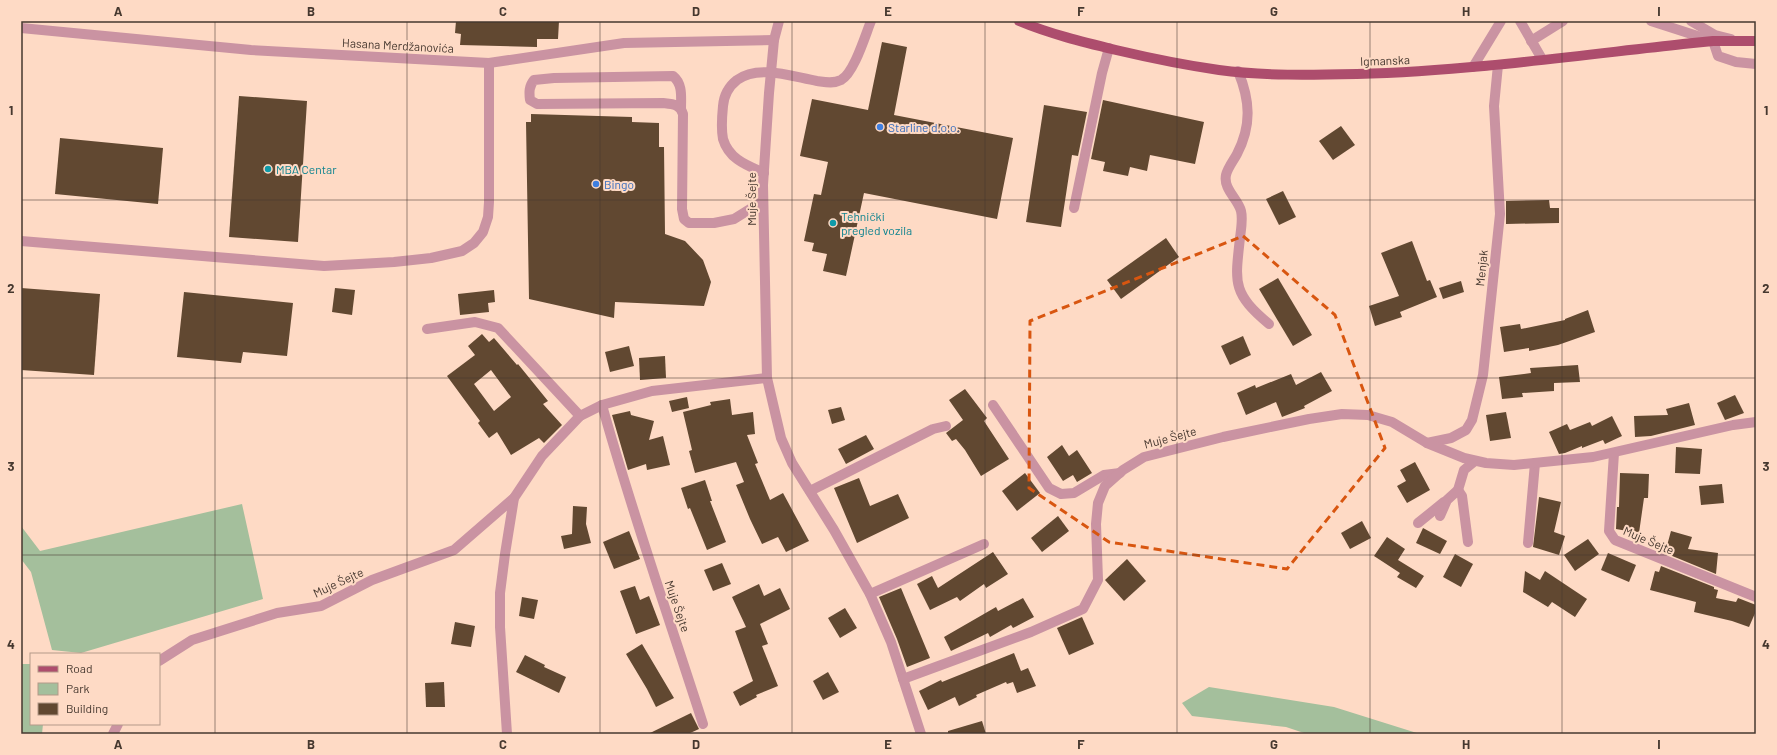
<svg xmlns="http://www.w3.org/2000/svg" width="1777" height="755" viewBox="0 0 1777 755" font-family="Barlow,sans-serif">
<rect width="100%" height="100%" fill="#fedac5"/>
<g fill="#a4bf9c">
<path d="M242 504 263 599 81 653 52 650 31 572 21 559V526L40 551Z"/>
<path d="M21 664H31V724H43L42 734H21Z"/>
<path d="M1209 687 1334 707 1420 734H1307L1286 727 1192 716 1182 703Z"/>
</g>
<g fill="#614831" fill-rule="evenodd">
<path d="M456 21H559L558 39H537V47L460 45 461 34 455 33Z"/>
<path d="M882 42 907 47 894 115 1013 138 997 219 864 193 846 276 823 271 827 254 812 251 814 243 804 241 814 194 821 195 828 162 800 156 812 99 868 110Z"/>
<path d="M239 96 307 101 298 242 229 237Z"/>
<path d="M1103 100 1204 122 1195 164 1150 155 1147 171 1130 167 1128 176 1103 171 1105 162 1091 159Z"/>
<path d="M1044 105 1087 112 1078 156 1072 155 1061 227 1026 222Z"/>
<path d="M531 114 632 117V122L659 123V147H664L665 234 685 241 703 260 711 282 704 306 615 302 614 318 529 299 526 122H531Z"/>
<path d="M1341 126 1355 145 1333 160 1319 141Z"/>
<path d="M60 138 163 148 158 204 55 194Z"/>
<path d="M1283 191 1296 217 1279 225 1266 199Z"/>
<path d="M1549 200 1550 208H1559V223L1506 224V201Z"/>
<path d="M1166 238 1179 257 1121 299 1107 280Z"/>
<path d="M1412 241 1427 281 1430 280 1437 297 1400 312 1402 317 1375 326 1369 306 1399 296 1381 253Z"/>
<path d="M1278 278 1312 335 1293 346 1259 289Z"/>
<path d="M1461 281 1464 292 1443 299 1439 288Z"/>
<path d="M21 288 100 294 94 375 21 370Z"/>
<path d="M335 288 355 290 352 315 332 312Z"/>
<path d="M494 290 495 302 488 303 489 312 460 315 458 294Z"/>
<path d="M184 292 293 303 287 356 243 352 241 363 177 357Z"/>
<path d="M1588 310 1595 332 1558 345 1529 351V348L1504 352 1500 327 1520 324 1521 329 1565 320V319Z"/>
<path d="M482 334 489 342 494 338 517 365 518 364 548 401 543 404 562 425 544 443 539 438 511 455 497 432 489 438 478 423 480 421 447 376 475 355 468 346ZM491 370 511 397 494 411 474 384Z"/>
<path d="M1243 336 1251 355 1230 365 1221 346Z"/>
<path d="M629 346 634 366 610 372 605 352Z"/>
<path d="M665 356 666 378 640 380 639 358Z"/>
<path d="M1578 365 1580 382 1554 383V391L1522 393 1523 397 1502 399 1499 377 1531 373 1530 368Z"/>
<path d="M1321 372 1332 391 1304 406 1305 408 1282 417 1276 402 1246 415 1237 393 1255 385 1256 388 1291 374 1296 385Z"/>
<path d="M965 389 987 418 984 421 1009 459 981 476 965 450 956 439 952 441 946 433 963 420 949 400Z"/>
<path d="M1735 395 1744 413 1725 420 1717 403Z"/>
<path d="M687 397 689 408 672 412 669 401Z"/>
<path d="M730 399 732 415 753 412 755 434 747 435 758 463 755 464 770 500 783 493 809 541 786 552 778 537 762 544 750 519 736 485 744 482 736 462 695 473 689 451 692 450 683 412 711 405 710 402Z"/>
<path d="M1689 403 1695 425 1651 436 1635 437 1634 416 1668 415 1666 409Z"/>
<path d="M841 407 845 420 832 424 828 410Z"/>
<path d="M630 411 631 415 654 421 649 440 663 436 670 465 647 470 646 464 628 470 612 415Z"/>
<path d="M1506 412 1511 438 1490 441 1486 415Z"/>
<path d="M1612 416 1622 436 1605 444 1603 440 1582 448V446L1565 453 1559 454 1549 432 1567 424 1570 430 1590 422 1592 426Z"/>
<path d="M866 435 874 449 846 464 838 449Z"/>
<path d="M1062 445 1069 456 1077 450 1092 473 1077 482 1073 475 1063 481 1047 457Z"/>
<path d="M1676 447 1702 449 1700 474 1675 473Z"/>
<path d="M1415 462 1430 490 1407 503 1397 486 1406 481 1400 470Z"/>
<path d="M1025 473 1040 493 1017 511 1002 491Z"/>
<path d="M1620 473 1649 474 1648 498H1644L1639 533 1616 529 1617 507H1619Z"/>
<path d="M859 478 870 506 898 494 909 518 857 543 834 488Z"/>
<path d="M705 480 712 501H710L726 542 707 550 690 508 688 509 681 488Z"/>
<path d="M1722 484 1724 503 1701 505 1699 486Z"/>
<path d="M1539 497 1561 502 1554 532 1565 536 1559 555 1533 547Z"/>
<path d="M573 506 587 507 586 524 591 543 564 549 561 536 572 534Z"/>
<path d="M1058 516 1069 531 1042 552 1031 538Z"/>
<path d="M1362 521 1371 538 1350 549 1341 533Z"/>
<path d="M1423 528 1447 541 1440 554 1416 543Z"/>
<path d="M629 531 640 559 614 569 603 542Z"/>
<path d="M1671 531 1692 537 1688 549 1718 553 1716 574 1665 553Z"/>
<path d="M1387 537 1405 549 1398 560 1424 576 1416 588 1397 577 1400 573 1374 556Z"/>
<path d="M1588 539 1599 554 1575 571 1564 555Z"/>
<path d="M993 552 1008 574 986 588 984 584 960 601 957 597 930 610 917 584 932 576 938 588Z"/>
<path d="M1608 553 1636 565 1629 582 1601 570Z"/>
<path d="M1455 554 1473 564 1461 587 1443 577Z"/>
<path d="M1127 559 1146 581 1124 601 1105 580Z"/>
<path d="M722 563 731 584 713 591 704 570Z"/>
<path d="M1661 566 1714 587V589L1718 590 1716 598 1736 602 1738 598 1756 605V611L1749 627 1732 621 1694 612 1696 602 1650 590 1655 571 1659 572Z"/>
<path d="M1525 571 1540 580 1545 571 1587 599 1575 617 1552 602 1548 607 1523 592Z"/>
<path d="M759 584 764 596 780 588 790 609 760 624 768 644 762 646 778 686 756 695 757 697 740 706 733 692 753 681 735 631 746 627 732 597Z"/>
<path d="M635 586 640 600 649 596 660 625 636 634 620 591Z"/>
<path d="M901 588 930 658 907 667 897 639 879 597Z"/>
<path d="M522 597 538 600 534 619 519 616Z"/>
<path d="M1023 598 1034 617 1013 628 1011 625 990 637 988 633 951 651 944 637 996 607 998 611Z"/>
<path d="M845 608 857 628 840 638 828 618Z"/>
<path d="M1082 617 1094 644 1069 655 1057 628Z"/>
<path d="M455 622 475 626 471 647 451 644Z"/>
<path d="M642 644 674 698 656 707 647 689 626 654Z"/>
<path d="M1014 653 1021 671 1028 668 1036 686 1017 693 1013 682 1007 684 1006 682 976 695 977 697 959 706 955 697 928 710 919 691 941 680 942 682Z"/>
<path d="M525 655 545 665 544 667 566 677 559 693 516 672Z"/>
<path d="M828 672 839 692 823 700 813 681Z"/>
<path d="M444 682 445 707H426L425 683Z"/>
<path d="M691 713 699 729 688 734H648Z"/>
<path d="M982 721 986 734H948V731Z"/>
</g>
<g fill="none" stroke-linecap="round" stroke-linejoin="round">
<g stroke="#ca93a2" stroke-width="10">
<path d="M779 21 774 40 769 93 763 185 767 378 781 438 792 463 834 530 870 594 891 642 921 734"/>
<path d="M1520 21 1542 59"/>
<path d="M1651 21 1713 41 1718 56 1736 62 1756 64"/>
<path d="M1691 21 1715 35 1731 39"/>
<path d="M21 28 251 50 489 63 624 43 774 40"/>
<path d="M1531 41 1563 21"/>
<path d="M1473 67 1501 21"/>
<path d="M1238 71C1250 100 1252 125 1237 154 1234 160 1228 167 1226 175 1223 189 1238 199 1241 211 1243 219 1241 230 1240 238 1235 283 1232 293 1269 324"/>
<path d="M681 109C681 97 683 84 673 76L554 78 534 80C529 86 529 92 530 100L537 104 663 103C672 104 680 104 683 114L682 209 684 219 689 223H714L734 219 763 201"/>
<path d="M764 173C746 165 729 159 723 139 721 129 722 116 723 106 724 95 728 87 737 80 759 64 793 77 817 81 825 82 833 84 841 80 854 73 865 36 871 21"/>
<path d="M1074 208 1102 73 1109 48"/>
<path d="M21 241 324 266 394 262 431 258 462 251 474 243 483 232 488 217 489 202V63"/>
<path d="M427 329 475 322 498 328 580 416"/>
<path d="M602 405C632 513 669 618 703 724"/>
<path d="M993 405 1049 488 1061 494 1074 493 1104 475 1120 473"/>
<path d="M1427 443 1451 438 1466 430 1472 420 1483 375 1500 214 1494 106 1498 65"/>
<path d="M1614 453 1609 531 1615 540 1756 597"/>
<path d="M1458 490 1462 496 1468 542"/>
<path d="M810 491 933 429 946 426"/>
<path d="M1440 516 1447 500 1458 490 1464 470 1475 461"/>
<path d="M1418 523 1444 502"/>
<path d="M1528 543 1535 463"/>
<path d="M870 594 984 544"/>
<path d="M159 661 192 640 277 613 321 606 372 580 454 550 514 498"/>
<path d="M903 679 1031 632 1083 609 1098 580 1096 524 1098 503 1105 486 1123 470 1144 457 1223 437 1309 419 1342 414 1368 415 1392 422 1427 443 1464 458 1486 463 1514 465 1593 457 1733 425 1756 422"/>
<path d="M113 734 118 724"/>
<path d="M507 734 500 627V593L505 554 514 498 542 456 580 416 602 405 652 391 767 378"/>
</g>
<path stroke="#ad4d6d" stroke-width="10" d="M1019 21C1050 34 1083 42 1116 50 1150 58 1184 65 1219 70 1264 76 1311 75 1357 74 1466 71 1574 56 1683 44L1713 41H1756"/>
</g>
<path fill="none" stroke="#d85610" stroke-width="3" stroke-dasharray="8 5" stroke-linejoin="round" d="M1243 236 1335 315 1385 448 1287 569 1109 542 1029 488 1030 321Z"/>
<path fill="none" stroke="#46382f" stroke-width="1" stroke-opacity="0.55" d="M215 21V734M407 21V734M600 21V734M792 21V734M985 21V734M1177 21V734M1370 21V734M1562 21V734M21 200H1756M21 378H1756M21 555H1756"/>
<g fill="#3f7fe0" stroke="#fedac5" stroke-width="1.5">
<circle cx="880" cy="127" r="4"/>
<circle cx="596" cy="184" r="4"/>
</g>
<g fill="#0f9aa8" stroke="#fedac5" stroke-width="1.5">
<circle cx="268" cy="169" r="4"/>
<circle cx="833" cy="223" r="4"/>
</g>
<g text-anchor="middle" dominant-baseline="central" stroke-width="4" stroke-linejoin="round" paint-order="stroke">
<g font-size="12" fill="#46382f" stroke="#fedac5">
<text transform="translate(398 45) rotate(3)">Hasana Merdžanovića</text>
<text transform="translate(1385 60) rotate(-2)">Igmanska</text>
<text transform="translate(751 199) rotate(-90)">Muje Šejte</text>
<text transform="translate(1481 268) rotate(-84)">Menjak</text>
<text transform="translate(1170 437) rotate(-15)">Muje Šejte</text>
<text transform="translate(1649 540) rotate(23)">Muje Šejte</text>
<text transform="translate(338 582) rotate(-25)">Muje Šejte</text>
<text transform="translate(678 606) rotate(71)">Muje Šejte</text>
</g>
<g font-size="12" fill="#366cbe" stroke="#fedac5" text-anchor="start">
<text x="888" y="127">Starline d.o.o.</text>
<text x="604" y="184">Bingo</text>
</g>
<g font-size="12" fill="#0d838f" stroke="#fedac5" text-anchor="start">
<text x="276" y="169">MBA Centar</text>
<text x="841" y="216">Tehnički<tspan x="841" dy="14">pregled vozila</tspan></text>
</g>
</g>
<rect width="1777" height="755" fill="none" stroke="#fedac5" stroke-width="44"/>
<rect x="30" y="653" width="130" height="72" fill="#fedac5" stroke="#b49989"/>
<rect x="38" y="666" width="20" height="6" fill="#ad4d6d" stroke="#b49989"/>
<text x="66" y="673" font-size="12" fill="#46382f">Road</text>
<rect x="38" y="683" width="20" height="12" fill="#a4bf9c" stroke="#b49989"/>
<text x="66" y="693" font-size="12" fill="#46382f">Park</text>
<rect x="38" y="703" width="20" height="12" fill="#614831" stroke="#b49989"/>
<text x="66" y="713" font-size="12" fill="#46382f">Building</text>
<rect x="22" y="22" width="1733" height="711" fill="none" stroke="#46382f" stroke-width="1.5"/>
<g font-size="13" text-anchor="middle" font-weight="bold" fill="#46382f">
<text x="118" y="16">A</text>
<text x="311" y="16">B</text>
<text x="503" y="16">C</text>
<text x="696" y="16">D</text>
<text x="888" y="16">E</text>
<text x="1081" y="16">F</text>
<text x="1274" y="16">G</text>
<text x="1466" y="16">H</text>
<text x="1659" y="16">I</text>
<text x="11" y="115">1</text>
<text x="1766" y="115">1</text>
<text x="11" y="293">2</text>
<text x="1766" y="293">2</text>
<text x="11" y="471">3</text>
<text x="1766" y="471">3</text>
<text x="11" y="649">4</text>
<text x="1766" y="649">4</text>
<text x="118" y="749">A</text>
<text x="311" y="749">B</text>
<text x="503" y="749">C</text>
<text x="696" y="749">D</text>
<text x="888" y="749">E</text>
<text x="1081" y="749">F</text>
<text x="1274" y="749">G</text>
<text x="1466" y="749">H</text>
<text x="1659" y="749">I</text>
</g>
</svg>
